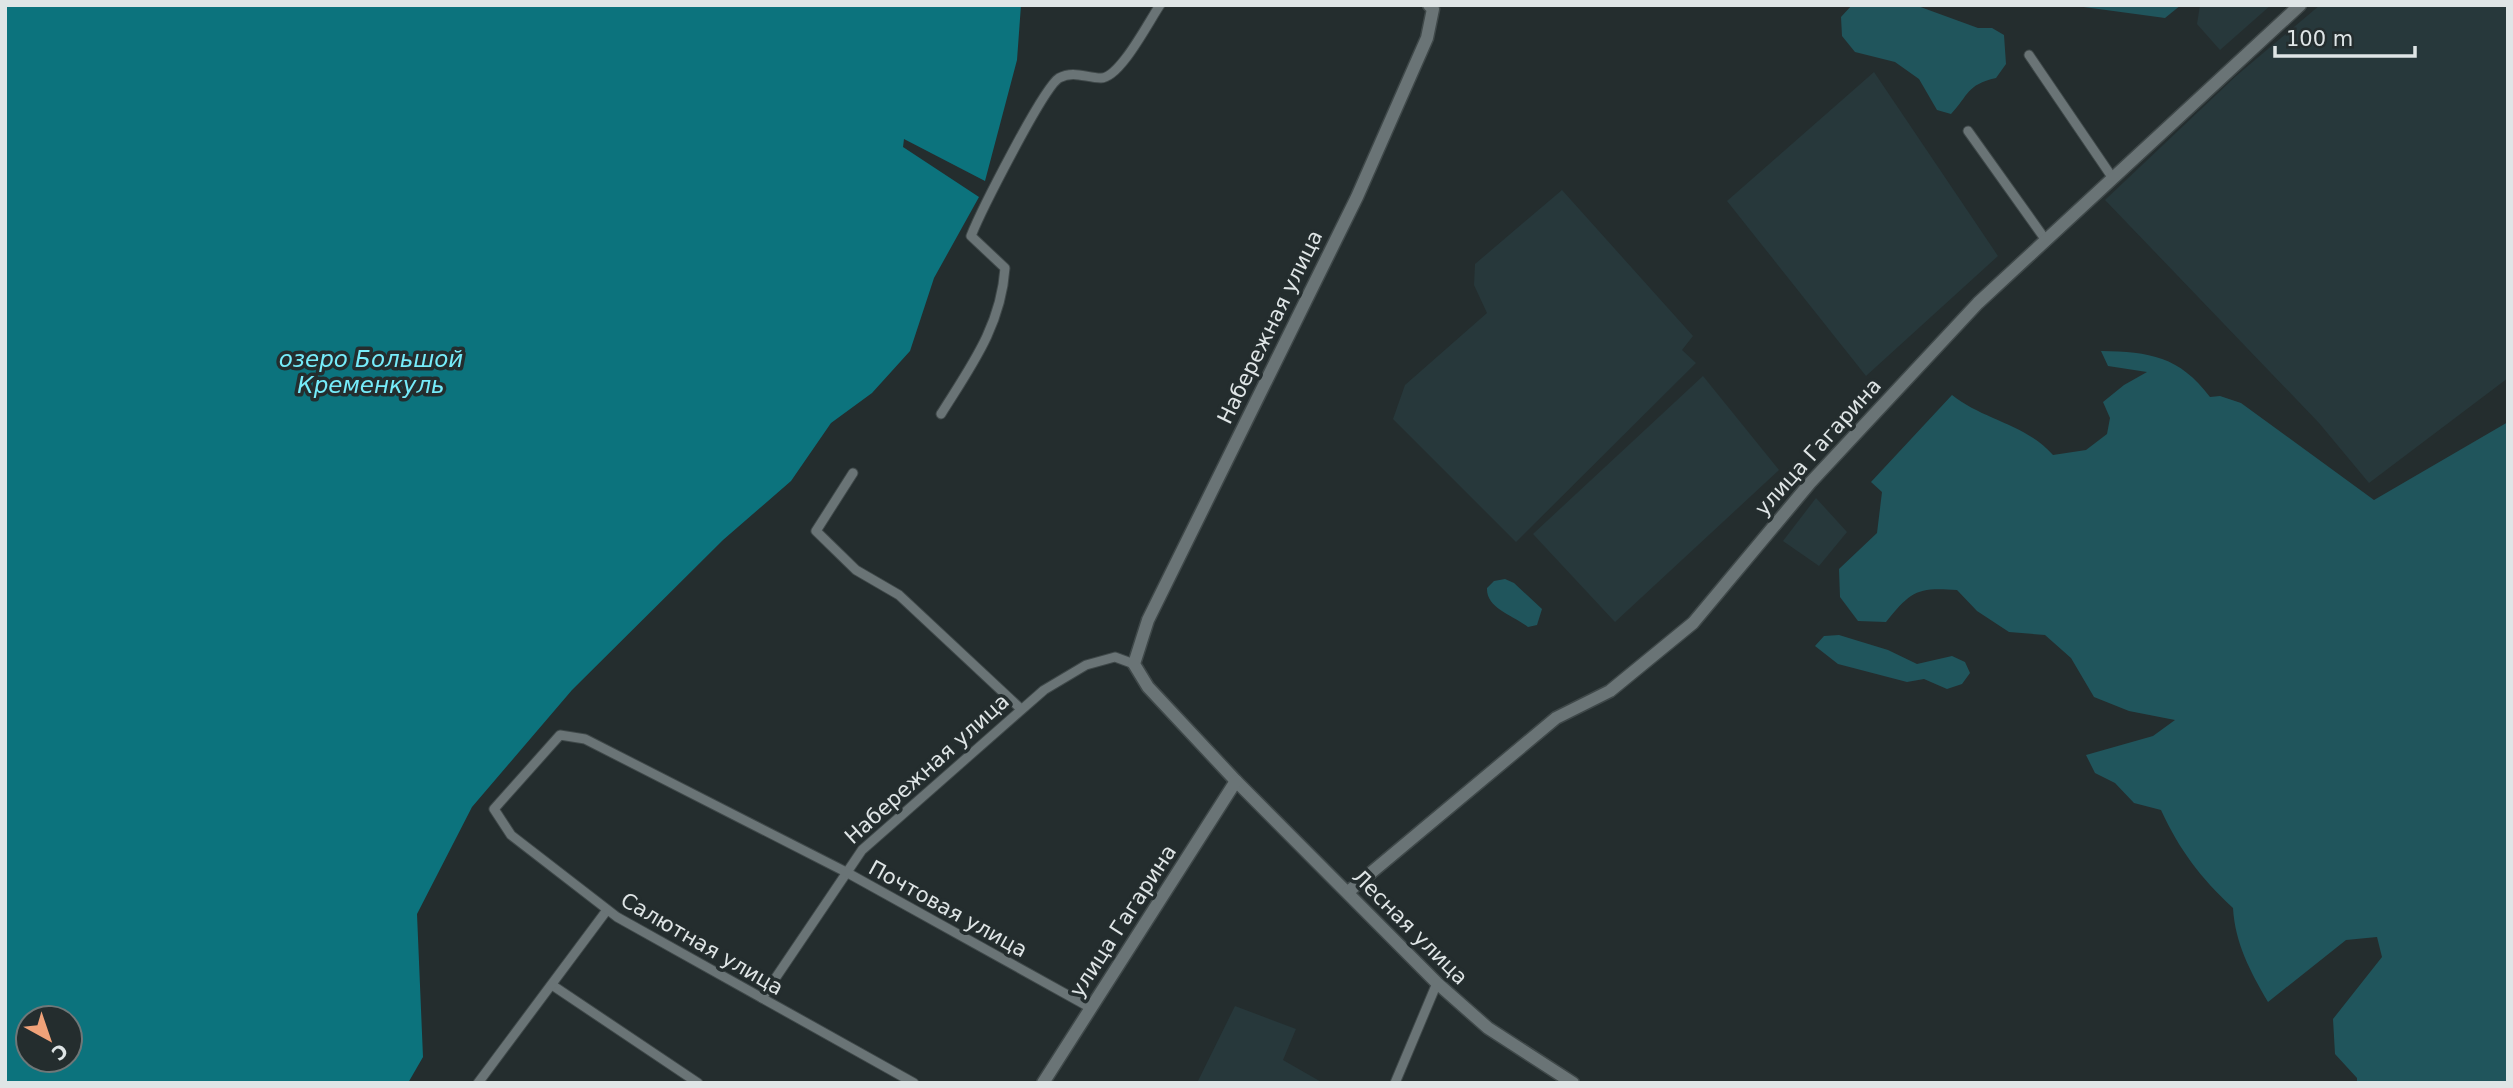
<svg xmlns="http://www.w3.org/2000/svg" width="2513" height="1088" viewBox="0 0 2513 1088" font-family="'DejaVu Sans',sans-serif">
<rect width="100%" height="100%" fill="#242d2e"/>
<g fill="#27383b">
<path d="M2200 5H2271L2220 50 2197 24Z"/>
<path d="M2320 5H2508V378L2369 483 2319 423 2105 200 2236 76Z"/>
<path d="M1874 72 1998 256 1866 376 1727 201Z"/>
<path d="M1562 190 1693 336 1682 350 1696 363 1516 542 1393 419 1405 385 1487 313 1474 285 1475 264Z"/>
<path d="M1703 376 1779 470 1615 622 1533 534Z"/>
<path d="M1816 498 1847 532 1819 566 1783 541Z"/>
<path d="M1235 1006 1296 1029 1283 1060 1323 1083H1197Z"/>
</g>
<g fill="#20555c">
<path d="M1852 5H1915L1978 28H1992L2004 35 2006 64 1996 78C1966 85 1969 95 1951 114L1937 110 1919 79 1895 62 1855 52 1842 36 1841 17Z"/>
<path d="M2069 5H2181L2165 18Z"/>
<path d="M2101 351C2150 352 2179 356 2210 397L2220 396 2241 403 2374 500 2508 422V1083H2357V1078L2335 1054 2333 1019 2382 957 2377 937 2346 940 2268 1002C2250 971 2235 943 2233 908 2200 877 2180 851 2161 810L2134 803 2115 783 2095 773 2086 755 2153 736 2175 720 2129 711 2094 697 2071 658 2045 635 2009 632 1977 611 1957 590C1917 587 1911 591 1886 622L1858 621 1840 597 1839 569 1877 533 1882 492 1871 482 1952 395C1983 420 2026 424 2053 455L2086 450 2107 434 2110 418 2103 402 2124 385 2147 372 2108 366Z"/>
<path d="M1505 579 1514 583 1542 609 1537 625 1528 627C1512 615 1486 608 1487 588L1494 581Z"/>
<path d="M1839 635 1888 650 1917 664 1952 656 1965 662 1970 673 1962 684 1947 689 1924 679 1907 682 1838 664 1815 646 1824 636Z"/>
</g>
<path fill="#0c737d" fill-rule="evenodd" d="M5 5H1021L1017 60 985 181 904 139 903 147 979 197 934 278 910 351 872 393 831 423 791 481 723 540 572 690 472 807 417 914 423 1057 408 1083H5ZM28 1018H70V1060H28Z"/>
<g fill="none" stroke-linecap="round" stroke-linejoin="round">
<g stroke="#3f4849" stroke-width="11">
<g id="minor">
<path d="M2029 55 2112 177"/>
<path d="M1968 131 2045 239"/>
<path d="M941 414C971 366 1001 326 1005 268L971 236C980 213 1043 88 1059 78 1074 70 1086 78 1101 78 1120 78 1149 21 1160 5"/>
<path d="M853 473 816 531 856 570 899 595 1021 709"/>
<path d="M552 985 698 1083"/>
<path d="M762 998 862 850 1044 690 1086 665 1115 657 1134 664"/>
<path d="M478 1083 607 910"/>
<path d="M914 1083 617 917 511 835 494 809 560 735 585 739 846 872 1091 1008"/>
<path d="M1395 1083 1437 983"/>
</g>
</g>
<g stroke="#3f4849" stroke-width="15">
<g id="tertiary">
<path d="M1429 5 1433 9 1427 38 1357 197 1148 620 1134 664 1148 687 1236 781 1437 983 1488 1028 1573 1083"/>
<path d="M1348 892 1556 718 1610 691 1693 623 1810 483 1978 303 2300 5"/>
<path d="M1043 1083 1236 781"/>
</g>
</g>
<use href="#minor" stroke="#6a7476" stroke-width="9"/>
<use href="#tertiary" stroke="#6a7476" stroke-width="12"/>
</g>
<g text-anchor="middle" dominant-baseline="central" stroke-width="7" stroke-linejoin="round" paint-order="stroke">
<g font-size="21" fill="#dfe5e6" stroke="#242d2e">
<text transform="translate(1270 327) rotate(-64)">Набережная улица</text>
<text transform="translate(1818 447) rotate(-48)">улица Гагарина</text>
<text transform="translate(927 769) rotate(-42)">Набережная улица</text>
<text transform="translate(948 909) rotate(29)">Почтовая улица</text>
<text transform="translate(1123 921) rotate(-57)">улица Гагарина</text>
<text transform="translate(1410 927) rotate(45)">Лесная улица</text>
<text transform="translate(702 944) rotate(30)">Салютная улица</text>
</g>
<g font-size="23" font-style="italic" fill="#76ecfa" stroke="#242d2e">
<text x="371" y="359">озеро Большой<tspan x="371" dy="26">Кременкуль</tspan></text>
</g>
</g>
<rect width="2513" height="1088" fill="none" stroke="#dfe5e6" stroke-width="14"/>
<g transform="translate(49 1039) rotate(140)"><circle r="33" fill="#242d2e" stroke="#6f7778" stroke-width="2"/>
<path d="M0-5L12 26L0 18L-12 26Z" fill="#f0a279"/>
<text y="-10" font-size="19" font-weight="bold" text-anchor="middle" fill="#dfe5e6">С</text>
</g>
<path d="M2275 46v10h140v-10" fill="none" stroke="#dfe5e6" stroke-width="3.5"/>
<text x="2286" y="46" font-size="21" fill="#dfe5e6" stroke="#242d2e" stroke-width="5" paint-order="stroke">100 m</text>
</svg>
